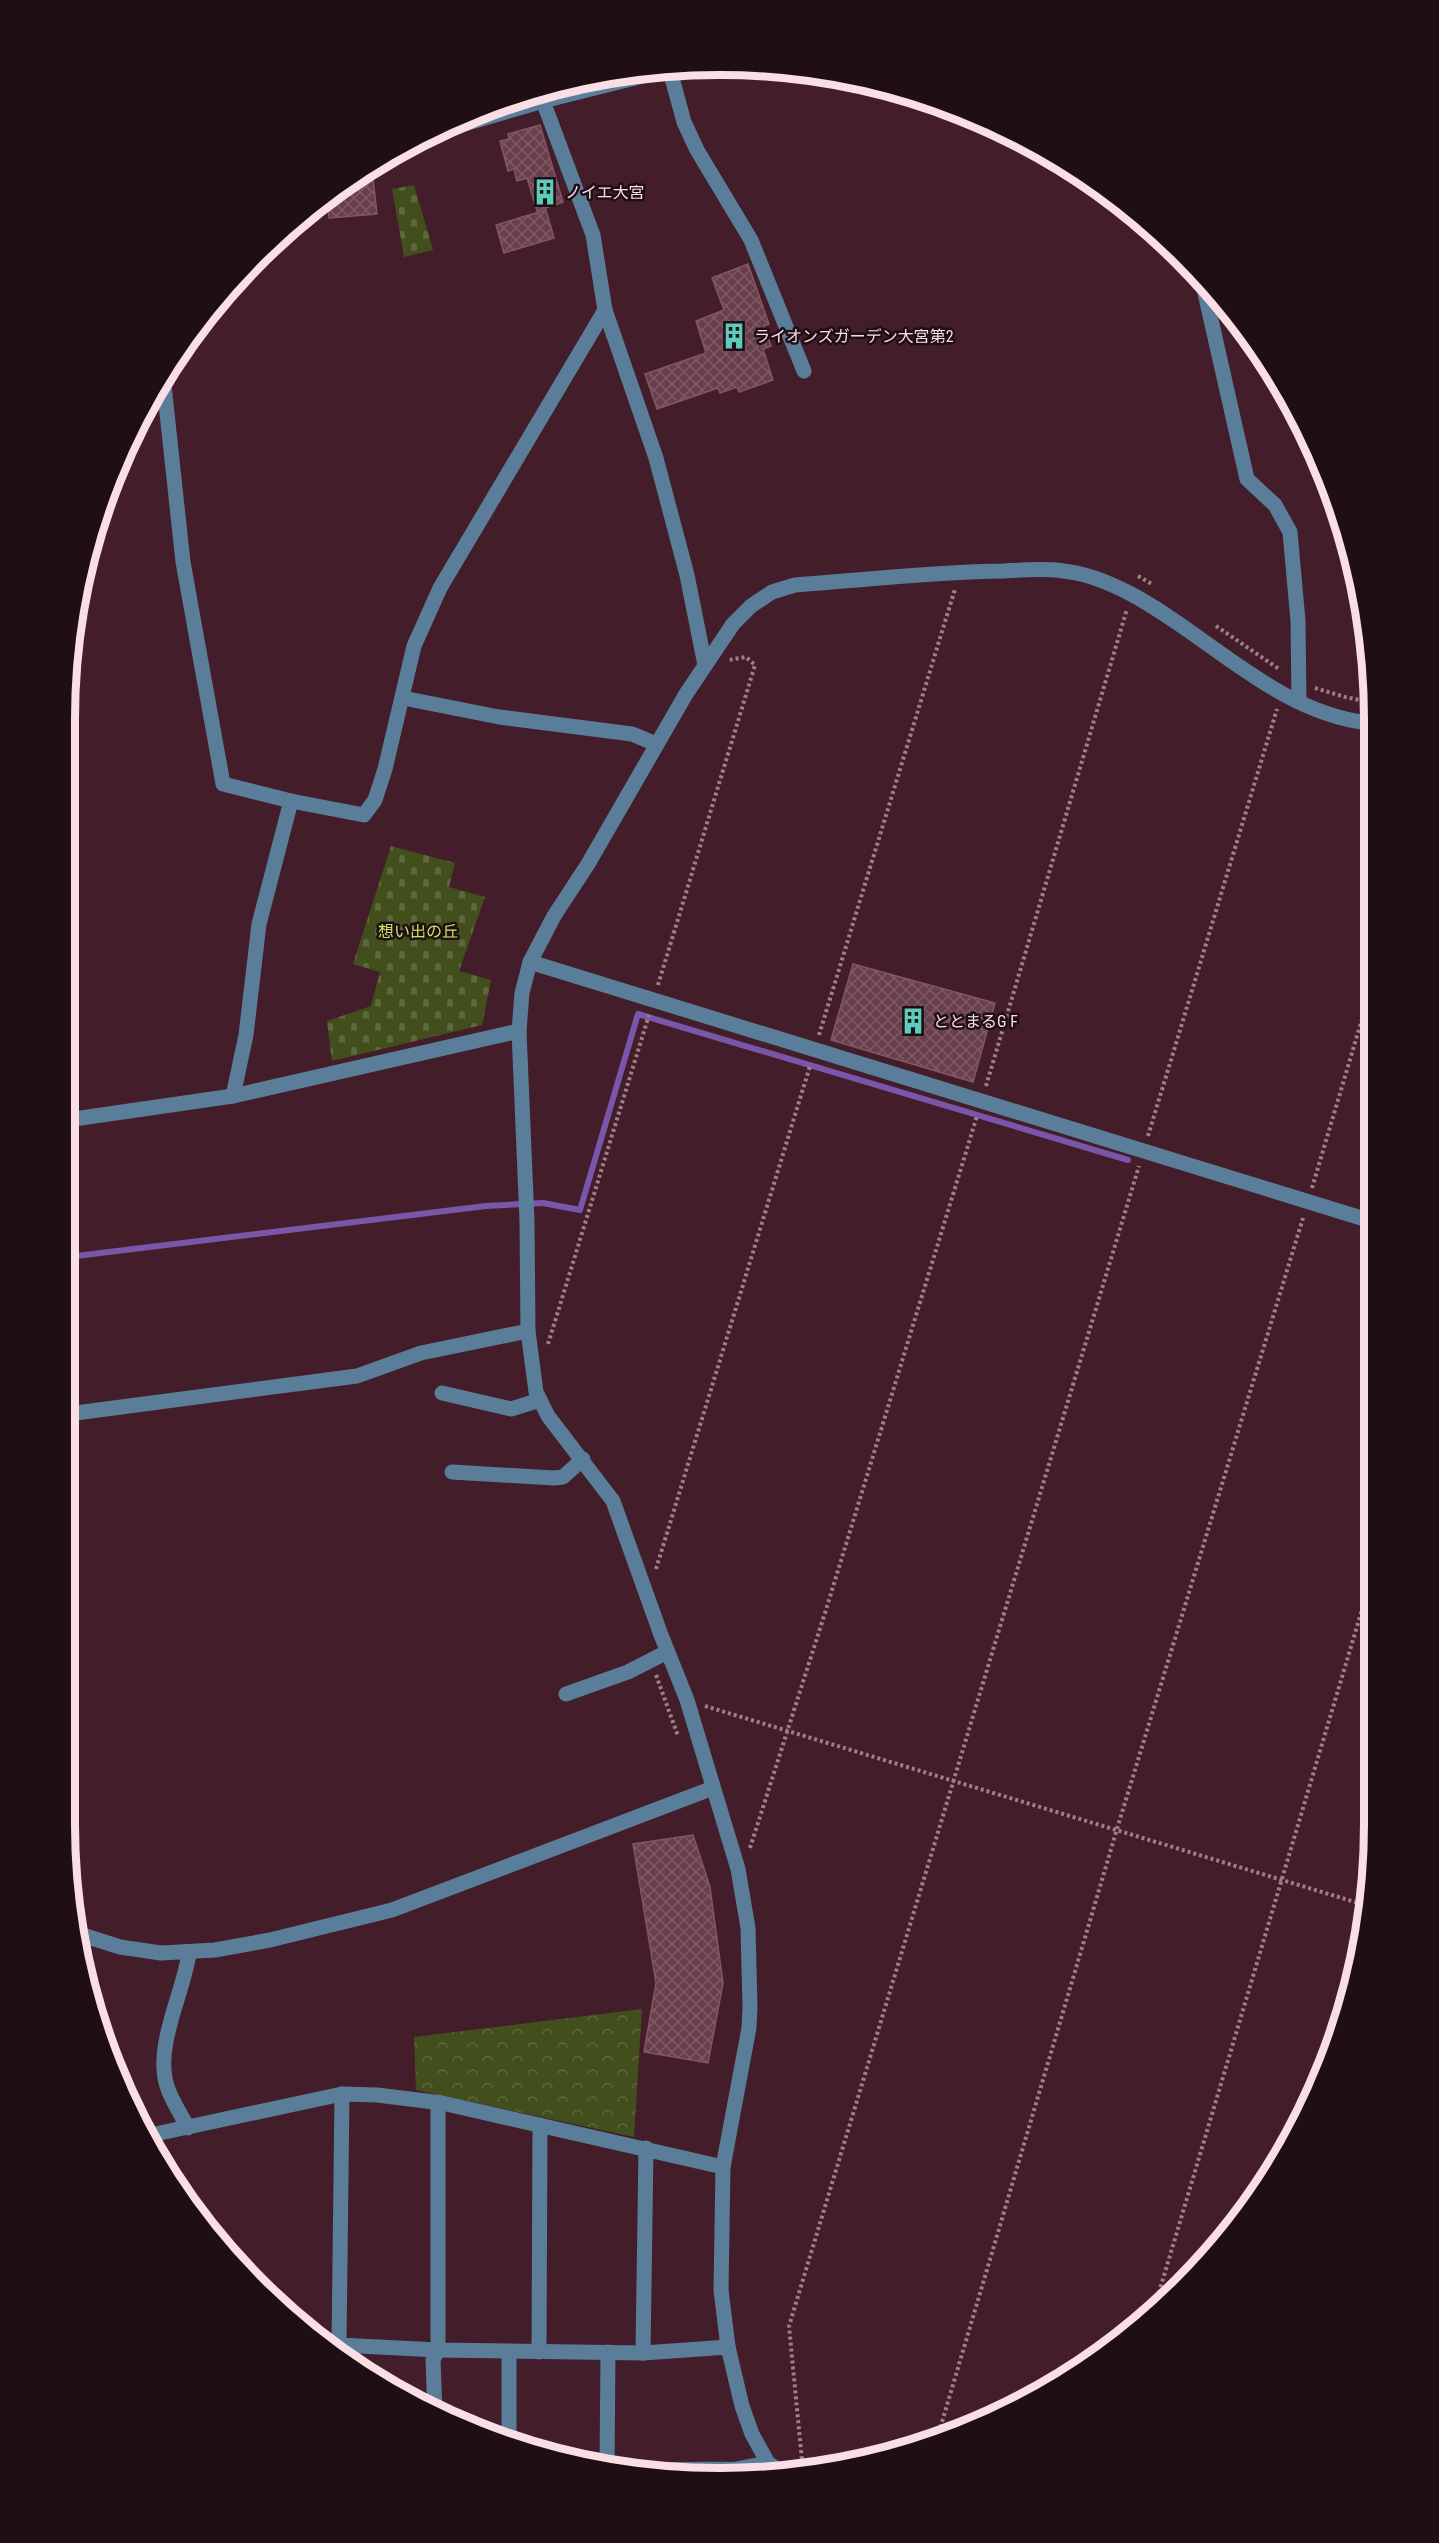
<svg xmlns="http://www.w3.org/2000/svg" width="1439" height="2543" viewBox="0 0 1439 2543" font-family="'Roboto Condensed','Noto Sans JP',sans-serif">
<defs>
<pattern id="forest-crowns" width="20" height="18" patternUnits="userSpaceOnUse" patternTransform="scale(1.5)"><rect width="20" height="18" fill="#424f1c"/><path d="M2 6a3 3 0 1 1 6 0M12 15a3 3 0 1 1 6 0" fill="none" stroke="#5e683d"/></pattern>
<pattern id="cemetery-stones" width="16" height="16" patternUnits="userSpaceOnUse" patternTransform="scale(1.5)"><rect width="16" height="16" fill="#424f1c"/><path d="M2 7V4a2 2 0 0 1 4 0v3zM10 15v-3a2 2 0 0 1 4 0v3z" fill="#5e683d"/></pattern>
<pattern id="building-cross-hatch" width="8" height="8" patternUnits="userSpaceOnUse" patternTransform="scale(1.5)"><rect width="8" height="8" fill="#693f4b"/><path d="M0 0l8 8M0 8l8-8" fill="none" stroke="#7f5a65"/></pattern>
</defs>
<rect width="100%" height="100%" fill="#431d29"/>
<path fill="url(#forest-crowns)" d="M642 2009 634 2137 416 2090 414 2037Z"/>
<g fill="url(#cemetery-stones)">
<path d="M414 185 433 250 404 257 392 189Z"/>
<path d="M391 846 455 863 449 887 485 897 459 971 491 980 482 1025 332 1061 327 1021 371 1006 380 972 353 964Z"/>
</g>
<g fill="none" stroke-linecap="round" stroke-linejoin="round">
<path stroke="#7a56ab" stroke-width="6" d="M68 1257 486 1206 543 1203 580 1210 638 1014 1128 1160"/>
</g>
<g fill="url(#building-cross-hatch)" stroke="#825662" stroke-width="1.5">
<path d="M540 125 563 202 537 211 527 178 517 181 514 169 508 171 500 141 509 139 508 134Z"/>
<path d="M373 179 377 214 329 218 327 196 349 182Z"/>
<path d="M546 210 554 238 504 253 496 225Z"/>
<path d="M748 264 769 324 764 326 771 346 763 349 773 380 739 392 737 387 720 393 718 388 657 409 645 374 706 353 696 321 724 310 712 278Z"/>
<path d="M853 964 995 1003 973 1082 831 1040Z"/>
<path d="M693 1835 710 1887 723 1983 708 2063 644 2052 656 1983 633 1844Z"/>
</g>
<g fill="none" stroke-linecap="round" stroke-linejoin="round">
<g stroke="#9f7f88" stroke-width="4" stroke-dasharray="3 3" stroke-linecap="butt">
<path d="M1138 576 1152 584"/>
<path d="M1216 626 1279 669"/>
<path d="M1315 688 1345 697 1369 702"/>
<path d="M658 985 755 665 746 657 729 660"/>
<path d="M819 1035 955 589"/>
<path d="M986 1086 1127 609"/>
<path d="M1148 1136 1277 709"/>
<path d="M1312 1188 1370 992"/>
<path d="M548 1344 649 1015"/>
<path d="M656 1569 810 1066"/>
<path d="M656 1675 678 1736"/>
<path d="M705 1706 1365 1905"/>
<path d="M750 1848 825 1613 977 1116"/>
<path d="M1152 2316 1372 1576"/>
<path d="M937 2439 1117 1829 1303 1218"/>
<path d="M803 2471 789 2326 1139 1166"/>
</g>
<g stroke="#5a7e9a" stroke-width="15">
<path d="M669 67 684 122 697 150 751 240 804 371"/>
<path d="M543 101 593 235 605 310 656 458 687 575 705 665"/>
<path d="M423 136 543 101 683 66"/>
<path d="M1202 280 1247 479 1275 505 1290 532 1298 621 1299 701"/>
<path d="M163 376 183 562 223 784 291 801 364 815 375 800 385 769 414 646 440 588 605 310"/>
<path d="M403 698 499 717 632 734 656 744"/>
<path d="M530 962 1371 1221"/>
<path d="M233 1096 246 1035 259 924 291 801"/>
<path d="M67 1120 233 1096 519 1031"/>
<path d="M442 1393 511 1409 540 1400"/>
<path d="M68 1414 357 1376 421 1353 528 1331"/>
<path d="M452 1472 554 1478 563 1477 583 1459"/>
<path d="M566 1694 628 1672 667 1652"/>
<path d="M76 1933 120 1947 161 1953 215 1950 270 1940 392 1910 713 1788"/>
<path d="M342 2094 339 2345 438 2350 643 2353 728 2347"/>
<path d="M188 2128C181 2114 171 2100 167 2086 154 2046 184 1992 189 1953"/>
<path d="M146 2136 342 2094 377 2095 442 2103 723 2167"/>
<path d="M323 2341 339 2345"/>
<path d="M539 2352 540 2125"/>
<path d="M643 2353 646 2148"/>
<path d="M435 2413 433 2360 438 2350V2102"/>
<path d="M509 2441V2352"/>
<path d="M607 2468 608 2352"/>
<path d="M620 2470 736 2469 768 2463"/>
<path d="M784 2474 768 2463 752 2434 742 2406 728 2347 721 2290 723 2167 749 2028 750 2007 748 1928 738 1869 687 1700 661 1635 613 1501 548 1416 536 1392 528 1331 527 1221 519 1031 522 993 530 962 554 916 588 864 686 694 733 624 751 606 772 592 795 585C864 580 934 572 1003 571 1023 570 1044 568 1063 571 1085 573 1112 584 1131 594 1210 636 1277 713 1369 723"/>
</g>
</g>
<defs>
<g id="building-bare" transform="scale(2.07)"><path d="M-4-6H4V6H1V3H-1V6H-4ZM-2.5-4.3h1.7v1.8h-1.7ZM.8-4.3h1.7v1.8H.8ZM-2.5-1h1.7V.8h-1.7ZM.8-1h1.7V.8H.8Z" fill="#5acebc" stroke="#1f0e13" stroke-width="2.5" paint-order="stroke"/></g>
</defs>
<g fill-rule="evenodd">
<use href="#building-bare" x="545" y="192"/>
<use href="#building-bare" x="734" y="336"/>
<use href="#building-bare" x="913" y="1021"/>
</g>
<g text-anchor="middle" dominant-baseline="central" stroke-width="5" stroke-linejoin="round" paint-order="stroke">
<g font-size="16" fill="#f9dfe5" stroke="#1f0e13" text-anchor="start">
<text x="565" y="192">ノイエ大宮</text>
<text x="754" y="336">ライオンズガーデン大宮第2</text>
<text x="933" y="1021">ととまるG F</text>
</g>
<g font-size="16" fill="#c4e662" stroke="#1f0e13">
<text x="418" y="931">想い出の丘</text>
</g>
</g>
<path d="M0 0H1439V2543H0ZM719 75H720A644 644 0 0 1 1364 719V1824A644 644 0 0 1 720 2468H719A644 644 0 0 1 75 1824V719A644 644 0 0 1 719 75Z" fill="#1f0e13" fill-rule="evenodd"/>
<path fill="none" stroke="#f9dfe5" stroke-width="8" d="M719 75H720A644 644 0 0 1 1364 719V1824A644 644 0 0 1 720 2468H719A644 644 0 0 1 75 1824V719A644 644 0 0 1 719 75Z"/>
</svg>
